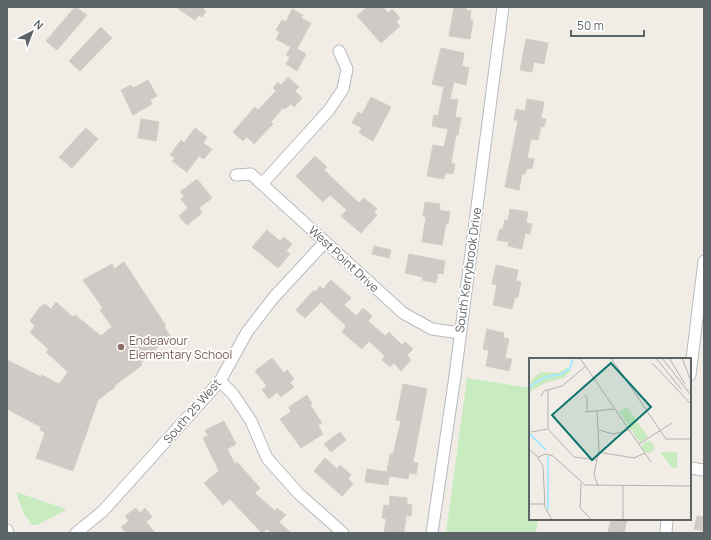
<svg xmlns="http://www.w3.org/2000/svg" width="711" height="540" viewBox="0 0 711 540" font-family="Manrope,sans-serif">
<rect width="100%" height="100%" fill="#f1ede6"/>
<g fill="#c8ebc0">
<path d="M467 378 530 388V519H538L536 533H446Z"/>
<path d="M16 492 66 509V510L37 525H32L23 512Z"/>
</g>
<g fill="#cfcac5" stroke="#d7cdc3">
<path d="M75 7 87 15 57 50 46 41Z"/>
<path d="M176 7H204L203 9 206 11 202 17 199 15 195 20Z"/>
<path d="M367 7H383L388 13 392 9 400 18 396 22 400 26 381 43 357 16Z"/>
<path d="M454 7H467L466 10 471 11 470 20H473L470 39 449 36Z"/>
<path d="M292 9 303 15 301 18 311 23 297 49 306 54 297 71 286 64 290 57 286 55 291 47 276 39 280 32 276 30 282 20 286 22Z"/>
<path d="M101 27 112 38 80 71 69 61Z"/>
<path d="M526 39 548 43 544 64 534 62 532 72 520 70Z"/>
<path d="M441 48 464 53 462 66 469 68 466 85 454 82 450 99 458 100 455 117 461 118 458 135H456L451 163 455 164 453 174 445 173 444 179 427 176 433 145 444 147 448 129 432 126 434 115 438 116 444 87 432 84Z"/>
<path d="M288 77 299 87 295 91 302 98 294 107 291 104 285 109 283 108 271 122 273 124 254 144 247 137 243 141 233 132 255 107 258 110 276 91 273 88 278 82 281 85Z"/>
<path d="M148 80 157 96 150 100 152 104 133 115 121 90 131 85 133 88Z"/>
<path d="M371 97 391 107 373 141 359 133 362 128 352 123 358 112 362 114Z"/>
<path d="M527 99 544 102 541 118 546 119 544 127 541 126 538 140 531 139 527 158 534 159 532 169 527 168 525 174H522L519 190 505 187 518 120H514L516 109 525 111Z"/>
<path d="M141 119 159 122 156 141 138 138Z"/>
<path d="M86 128 98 139 72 168 59 157Z"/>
<path d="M195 128 207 137 203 143 212 149 204 159 199 156 187 172 172 161 175 158 170 155 181 140 184 143Z"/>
<path d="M315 156 327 167 324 170 348 193 359 203 364 198 377 209 374 212 377 215 361 233 341 216 347 210 330 195 323 202 296 176Z"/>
<path d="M197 179 212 198 199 208 202 213 187 225 179 216 188 208 181 199 184 196 180 192Z"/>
<path d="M425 202 440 204 439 210 450 212 448 224H446L442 245 422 242 426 217 423 216Z"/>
<path d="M510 209 528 212 526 223 532 224 530 234 525 233 522 249 508 246 509 242 497 240 500 229H503L505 220H508Z"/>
<path d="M267 230 280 241 284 237 292 244 286 251 290 254 278 268 252 247Z"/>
<path d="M374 246 391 250 389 258 372 254Z"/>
<path d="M409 254 445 261 443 274 438 273 436 283 422 280 423 277 405 273Z"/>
<path d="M124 262 166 326 164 327 171 337 151 353 141 363 142 365 114 386 115 387 98 400 73 471 36 458 45 433 40 430 41 427 7 409V360L41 377 42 375 59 384 68 372 46 352 49 350 30 332 35 326 30 321 40 307 45 304 51 309 56 302 73 317 75 315 101 336 112 327 100 310 103 308 83 280 112 264 114 269Z"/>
<path d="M496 265 518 270 516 281 521 282 518 297H515L512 309 493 305 497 285 492 284Z"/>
<path d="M331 280 351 298 344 305 356 316 363 308 372 316 368 321 385 336 389 332 402 345 405 342 413 349 407 355 411 360 401 371 394 363 390 367 382 360 385 356 369 341 362 349 350 339 342 332 346 326 321 302 305 318 296 310 313 291 315 292 320 286 323 289Z"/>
<path d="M487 329 504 333 503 338 509 339 505 358 512 359 509 371 486 366 489 350 483 349Z"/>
<path d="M272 358 284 373 287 370 294 379 290 383 294 387 281 397 277 392 269 399 262 390 267 386 255 371Z"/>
<path d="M403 384 427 389 413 462 418 463 416 474 409 473 408 479 389 476 388 485 365 482 367 469 387 472 390 454H393L401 421 396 420Z"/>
<path d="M307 395 312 404 310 405 322 423 318 425 323 434 301 448 280 419 291 412 289 407Z"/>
<path d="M224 421 236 444 227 449 235 464 237 462 260 488 255 493 275 511 277 508 286 515 279 522 291 533H271L267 529 262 533 230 499 223 505 204 483 219 471 203 438 208 436 205 430Z"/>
<path d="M340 432 346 440 331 452 324 444Z"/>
<path d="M325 458 337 469 340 465 351 475 348 479 353 484 342 496 314 471Z"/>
<path d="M390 496 407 498V504L412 505 411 516H406L404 533H384L386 519 382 518 384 505 389 506Z"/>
<path d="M136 508 140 513 145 508 152 517 146 522 155 533H126L121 527 129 521 125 516Z"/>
<path d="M697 516 704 517V531L694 529Z"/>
<path d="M611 519H627L624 533H608Z"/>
</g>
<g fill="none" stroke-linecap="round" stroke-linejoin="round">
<g stroke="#b6babe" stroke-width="13">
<g id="minor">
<path d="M236 175 251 174 403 313 432 329 460 333"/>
<path d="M262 184 329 110 343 89 347 69 339 51"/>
<path d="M690 375 704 261"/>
<path d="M220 381 233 394 251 421 267 458 298 493 343 533"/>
<path d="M690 468 704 470"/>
<path d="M7 530 8 533"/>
<path d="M76 533 103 511 220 381 247 332 274 297 325 242"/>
<path d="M432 533 455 376 503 7"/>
<path d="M666 533 667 519"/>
</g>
</g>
<use href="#minor" stroke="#fff" stroke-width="11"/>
</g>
<circle fill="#8d6e63" stroke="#fff" stroke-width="1.5" cx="121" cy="347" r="4"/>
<g text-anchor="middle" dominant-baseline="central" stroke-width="3.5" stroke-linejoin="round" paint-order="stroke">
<g font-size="12" fill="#5d6468" stroke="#fff">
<text transform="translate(344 259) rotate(43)">West Point Drive</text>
<text transform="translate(468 270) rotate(-82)">South Kerrybrook Drive</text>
<text transform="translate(192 411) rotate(-49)">South 25 West</text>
</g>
<g font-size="12" fill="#785e54" stroke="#fff" text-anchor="start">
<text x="129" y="340">Endeavour<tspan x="129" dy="14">Elementary School</tspan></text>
</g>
</g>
<g transform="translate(529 358)">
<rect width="162" height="162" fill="#f1ede6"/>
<path d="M40 9 42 12 35 20 18 24 2 33 0 42V25L8 17 12 14 29 15ZM98 49 119 79 111 85 90 54ZM113 89a6 6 0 1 1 12 0a6 6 0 1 1-12 0ZM131 94H148V110H143Z" fill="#c8ebc0"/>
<path fill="none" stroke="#a8e9ff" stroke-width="2" d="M0 31 1 28 17 19 33 16 41 10 44 0M0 75 17 92M19 98V152"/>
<path fill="none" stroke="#b2b2b0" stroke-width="1" d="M51 0 122 104M82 0 137 81H162M127 0 152 31M133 0 162 37M140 0 156 26M153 0 162 23M123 5 162 46M55 37 58 39V53M12 38 15 33 33 28 57 8M68 53 70 92 65 116 69 128M56 54 85 51M19 71 45 99 67 102M19 71V32M70 72 84 76 100 72M2 74 18 71M110 86 143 65M0 91 8 98 14 108 16 149 23 162M69 94 105 100 116 95M9 99 17 96 24 98 56 127 162 128M52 125 51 150 63 162M94 128V162M0 146H16"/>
<path fill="#0f766e" fill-opacity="0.15" stroke="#0f766e" stroke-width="2" d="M82 5 122 49 63 102 23 57Z"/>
<rect width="162" height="162" fill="none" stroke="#5d6468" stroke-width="2"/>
</g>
<rect width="711" height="540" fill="none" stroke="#5d6468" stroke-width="16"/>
<g transform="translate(32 32) rotate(42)" stroke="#ffffff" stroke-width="3" paint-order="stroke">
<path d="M0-3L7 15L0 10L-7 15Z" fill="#5d6468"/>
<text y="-6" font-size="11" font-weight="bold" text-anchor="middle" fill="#5d6468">N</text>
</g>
<path d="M571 30v6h73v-6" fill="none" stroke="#5d6468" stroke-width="2"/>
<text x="577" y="30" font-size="12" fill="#5d6468" stroke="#ffffff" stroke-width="3" paint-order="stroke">50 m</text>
</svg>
